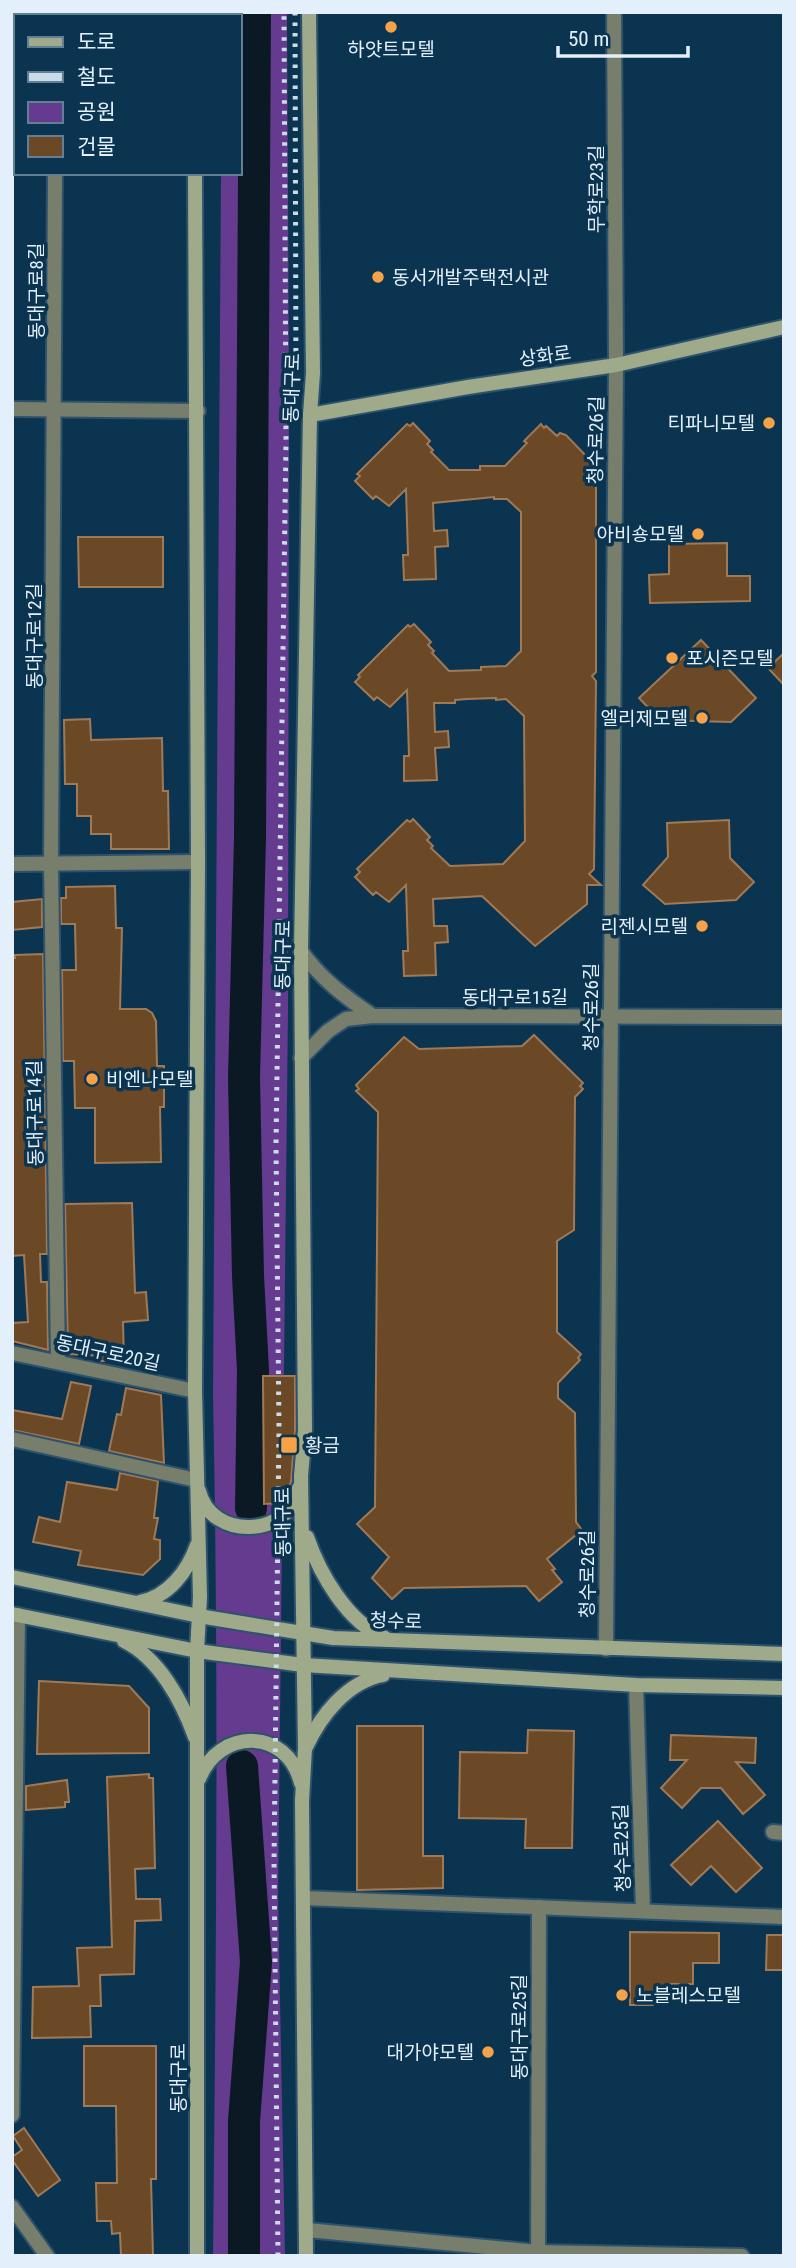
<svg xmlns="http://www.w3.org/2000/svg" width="796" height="2268" viewBox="0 0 796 2268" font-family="'Roboto Condensed','Noto Sans KR',sans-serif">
<rect width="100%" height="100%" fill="#0b3451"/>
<path fill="#643b8e" d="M222 12H287L289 376 288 1012 278 1895 285 2256H213C216 1969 219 1683 213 1396L221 173H240V16H222Z"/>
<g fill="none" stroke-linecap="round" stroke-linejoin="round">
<g stroke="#0b1924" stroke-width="32">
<path d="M251 1508 253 1370 248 1276 244 1078 250 838 255 12"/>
<path d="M242 1766 256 1962 244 2121V2256"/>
</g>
</g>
<g fill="#6b4926" stroke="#a07a57" stroke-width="2">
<path d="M413 423 430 441 427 444 433 450 431 452 449 470H480V466H505L527 443 524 441 541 424 544 428 546 426 557 436 560 433 566 435 589 459 595 458V471L590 476 596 481V672L592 676 596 681 594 869 589 874 601 885H587V904L535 946 482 896 433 899 434 926H447L448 942 435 943 436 975 404 976 403 951H408L406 885 389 902 376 892 373 895 355 877 360 872 357 869 407 820 410 822 413 819 430 837 427 840 433 846 431 848 450 866 503 864 525 841 524 716 506 699 496 700V698L467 699 455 700V703H434L435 732 448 731 449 747 435 748 437 780 404 781V756H409L407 690 390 707 377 697 374 700 355 682 360 677 358 675 408 625 410 627 414 624 431 642 428 645 434 651 432 653 449 671 481 670V667L506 666 521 651V512L507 499H494V497L433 503 434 531 447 530 448 546 435 547 436 579 404 580 403 555H408L406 489 389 506 376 496 373 499 355 481 360 476 357 474 407 424 410 426Z"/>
<path d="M78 537H163V587H79Z"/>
<path d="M727 543V576H750V601L650 603 649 575 669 574V544Z"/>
<path d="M701 640 756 698 731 722 660 720 639 698Z"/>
<path d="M784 653V685L768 668Z"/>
<path d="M90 719 91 740 162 738 163 791H168L169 849H111V834H91V816H77V784H65L64 720Z"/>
<path d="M729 820 730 858 754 882 736 900 665 904 643 885 668 857 667 823Z"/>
<path d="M115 886 116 928H122L120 1009H146L152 1013 156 1021 157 1066H164V1107H160L161 1162 95 1163V1108H75L74 1061H63L62 970H76L75 924H61V898H66V887Z"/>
<path d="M42 899V927L12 930V902Z"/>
<path d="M43 954 47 1254H40L41 1282H47L48 1350 12 1341V1323L28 1322 24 1255 12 1256V958H15V955Z"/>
<path d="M534 1035 583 1083 580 1086 583 1089 575 1097 574 1230 557 1241V1332L581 1354 578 1358 580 1360 558 1383V1398L575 1413 576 1522 582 1530 547 1559 555 1569 552 1570 562 1582 539 1601 526 1586 404 1588 392 1599 372 1578 389 1557 357 1524 375 1507 378 1112 356 1091 359 1089 356 1085 404 1037 419 1049 522 1046Z"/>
<path d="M132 1203 135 1293 146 1292 148 1320 123 1322 124 1361H100V1356L68 1354 65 1204Z"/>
<path d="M263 1376H295V1430L291 1482 280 1503 264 1504Z"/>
<path d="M71 1382 91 1386 79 1444 12 1430V1410L62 1419Z"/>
<path d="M126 1388 161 1395 164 1463 109 1451 117 1414 121 1415Z"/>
<path d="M120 1473 158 1481 154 1518H158L154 1539 160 1540V1559L143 1575 78 1565 81 1551 33 1542 39 1517 60 1522 67 1482 117 1490Z"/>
<path d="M39 1681 129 1686 149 1708V1753L37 1754Z"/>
<path d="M357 1726H423V1856H443V1888L357 1890Z"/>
<path d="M528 1730 574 1731 572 1848H525L526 1819 459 1818 460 1752 527 1753Z"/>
<path d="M671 1735 756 1738 755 1763 736 1762 765 1795 743 1814 721 1788H701L682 1808 661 1788 687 1760H670Z"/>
<path d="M149 1774V1778H153L155 1868 135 1869 136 1899H160L161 1920 135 1921 134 1974 100 1975 101 2006H90L91 2037 32 2038 33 1987 79 1986 77 1948 112 1947 107 1777Z"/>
<path d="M67 1780 69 1802H65V1807L26 1810V1786Z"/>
<path d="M718 1821 762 1868 736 1892 711 1866 691 1885 671 1865Z"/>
<path d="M630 1932 719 1933V1963H693V1984H668V2005H630Z"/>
<path d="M767 1935H784V1970H766Z"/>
<path d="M84 2046H156V2179H151L153 2256H121L120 2233 112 2234 111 2221H97L96 2183H117L116 2106H84Z"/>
<path d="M24 2128 60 2180 38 2196 12 2160V2157L22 2150 13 2136Z"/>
</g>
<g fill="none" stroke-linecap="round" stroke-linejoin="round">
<g stroke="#2e526c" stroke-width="18">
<g id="minor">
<path d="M55 16V12"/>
<path d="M55 173 51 864 58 1362"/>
<path d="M12 409 198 411"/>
<path d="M12 864 198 862"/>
<path d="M301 951C321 979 345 997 373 1016"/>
<path d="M301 1058 328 1031 346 1019 373 1016 784 1017"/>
<path d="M12 1353 195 1391"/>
<path d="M12 1439 196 1480"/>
<path d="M606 1649 616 365 614 12"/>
<path d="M636 1685 643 1911"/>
<path d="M773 1832 784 1833"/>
<path d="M304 1898 784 1917"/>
<path d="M12 2115 18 1615"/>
<path d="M12 2207 47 2256"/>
<path d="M307 2230 538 2252 742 2256"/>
<path d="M538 2256 539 1907"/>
</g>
</g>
<g stroke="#2e526c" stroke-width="18">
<g id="secondary">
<path d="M194 12V16"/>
<path d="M195 173 198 862 195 1391 200 1597 197 1651V2256"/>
<path d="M310 415 468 387 616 365 784 327"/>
<path d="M199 1491C211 1541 290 1538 299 1488"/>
<path d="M307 1537C320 1574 347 1622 385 1638"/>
<path d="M12 1577 199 1616 333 1638 784 1654"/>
<path d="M140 1602C168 1597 188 1571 197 1545"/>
<path d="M12 1614 197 1651 303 1665 636 1685 784 1688"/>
<path d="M124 1641C159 1658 182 1701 195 1737"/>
<path d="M306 1747C321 1715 347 1682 383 1675"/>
<path d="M199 1779C219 1728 287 1727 301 1783"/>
<path d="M306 2256 302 1801 305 1748 301 1476 305 1430 301 951 310 415 313 373 309 12"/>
</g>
</g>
<use href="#minor" stroke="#777e6b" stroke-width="14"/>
<use href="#secondary" stroke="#9eaa8a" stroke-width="14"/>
<g stroke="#cbdbe8" stroke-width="5" stroke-dasharray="3.5 7" stroke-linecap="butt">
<path d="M295 12 296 394"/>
<path d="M278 2256 274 1862 279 1428 276 1145 286 440 284 12"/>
</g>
</g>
<g fill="#f6a248" stroke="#0b3451" stroke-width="2.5">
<circle cx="391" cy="27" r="7"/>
<circle cx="378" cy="277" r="7"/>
<circle cx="769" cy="423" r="7"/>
<circle cx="698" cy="534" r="7"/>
<circle cx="672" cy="658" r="7"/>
<circle cx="702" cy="718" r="7"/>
<circle cx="702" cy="926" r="7"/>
<circle cx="92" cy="1079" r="7"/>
<rect x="280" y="1436" width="18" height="18" rx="3.5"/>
<circle cx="622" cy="1995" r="7"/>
<circle cx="488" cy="2052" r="7"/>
</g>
<g text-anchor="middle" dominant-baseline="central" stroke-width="7" stroke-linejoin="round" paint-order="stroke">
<g font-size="19" fill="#e3f0fb" stroke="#0b3451" text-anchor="start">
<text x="391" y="49" text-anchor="middle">하얏트모텔</text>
<text x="392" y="277">동서개발주택전시관</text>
<text x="755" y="423" text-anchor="end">티파니모텔</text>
<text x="684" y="534" text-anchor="end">아비숑모텔</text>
<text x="686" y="658">포시즌모텔</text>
<text x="688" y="718" text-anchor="end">엘리제모텔</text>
<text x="688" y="926" text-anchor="end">리젠시모텔</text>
<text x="106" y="1079">비엔나모텔</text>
<text x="305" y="1445">황금</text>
<text x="636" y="1995">노블레스모텔</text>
<text x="474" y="2052" text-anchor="end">대가야모텔</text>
</g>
<g font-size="19" fill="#e3f0fb" stroke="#0b3451">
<text transform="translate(596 189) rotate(-90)">무학로23길</text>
<text transform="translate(36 291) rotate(-90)">동대구로8길</text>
<text transform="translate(545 356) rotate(-8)">상화로</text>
<text transform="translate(292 388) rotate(-88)">동대구로</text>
<text transform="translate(596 440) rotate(-89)">청수로26길</text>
<text transform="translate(34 636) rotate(-90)">동대구로12길</text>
<text transform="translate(283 955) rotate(-89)">동대구로</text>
<text x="515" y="997">동대구로15길</text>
<text transform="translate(591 1007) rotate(-90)">청수로26길</text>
<text transform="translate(35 1113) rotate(-91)">동대구로14길</text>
<text transform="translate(108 1353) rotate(12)">동대구로20길</text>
<text transform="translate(283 1522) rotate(-91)">동대구로</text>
<text transform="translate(587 1574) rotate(-90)">청수로26길</text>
<text transform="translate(396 1621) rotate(2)">청수로</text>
<text transform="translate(622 1848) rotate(-92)">청수로25길</text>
<text transform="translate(519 2027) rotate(-90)">동대구로25길</text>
<text transform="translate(178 2078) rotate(-90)">동대구로</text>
</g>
</g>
<rect width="796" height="2268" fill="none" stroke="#e3f0fb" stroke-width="28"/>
<rect x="14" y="14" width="228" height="161" fill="#0b3451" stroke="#617f95" stroke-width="2"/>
<rect x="28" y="37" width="35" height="10" fill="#9eaa8a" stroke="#617f95" stroke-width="2"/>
<text x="77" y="49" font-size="21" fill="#e3f0fb">도로</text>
<rect x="28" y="72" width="35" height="10" fill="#cbdbe8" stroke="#617f95" stroke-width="2"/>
<text x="77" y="84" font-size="21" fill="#e3f0fb">철도</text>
<rect x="28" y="102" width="35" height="21" fill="#643b8e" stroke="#617f95" stroke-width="2"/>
<text x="77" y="119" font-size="21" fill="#e3f0fb">공원</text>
<rect x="28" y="136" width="35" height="21" fill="#6b4926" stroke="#617f95" stroke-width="2"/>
<text x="77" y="154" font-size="21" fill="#e3f0fb">건물</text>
<path d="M558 46v10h130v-10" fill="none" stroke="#e3f0fb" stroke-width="3.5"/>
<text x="568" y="46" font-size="21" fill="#e3f0fb" stroke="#0b3451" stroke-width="5" paint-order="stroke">50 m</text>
</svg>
